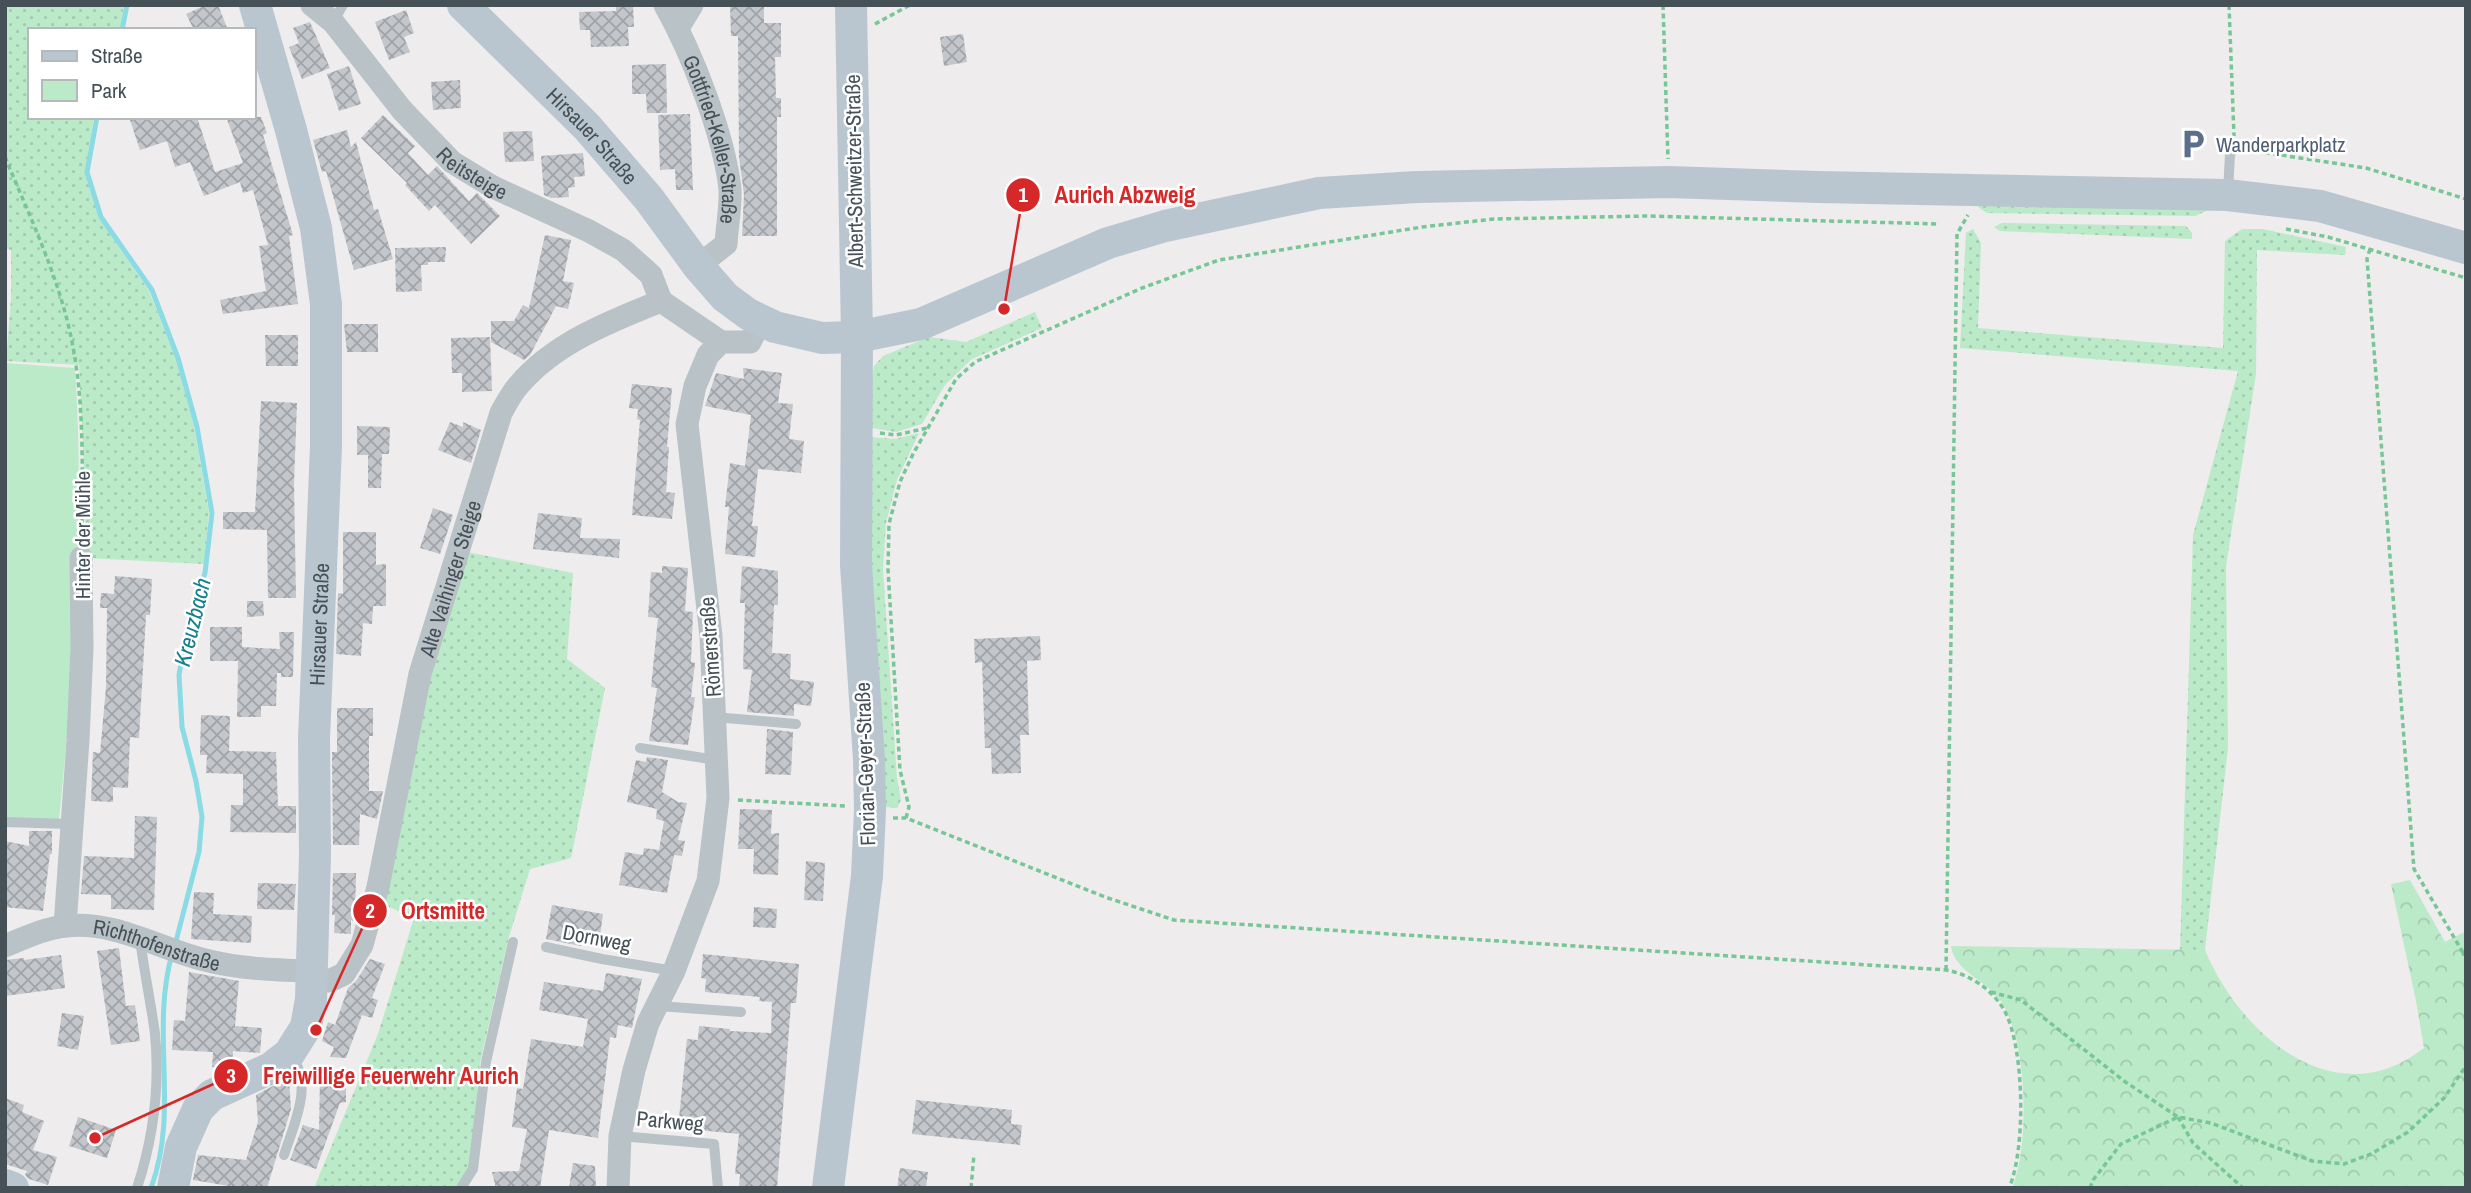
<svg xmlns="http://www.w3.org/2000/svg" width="2471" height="1193" viewBox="0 0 2471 1193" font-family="'Archivo Narrow',sans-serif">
<defs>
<pattern id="grass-dots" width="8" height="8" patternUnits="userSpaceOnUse" patternTransform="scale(1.75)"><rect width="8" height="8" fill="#bbeac9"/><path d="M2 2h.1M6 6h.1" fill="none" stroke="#a2caaf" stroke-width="1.8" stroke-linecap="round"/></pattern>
<pattern id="forest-crowns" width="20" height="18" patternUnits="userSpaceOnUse" patternTransform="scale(1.75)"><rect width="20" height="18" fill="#bbeac9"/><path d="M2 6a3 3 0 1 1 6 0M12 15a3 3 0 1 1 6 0" fill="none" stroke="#a2caaf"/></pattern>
<pattern id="building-cross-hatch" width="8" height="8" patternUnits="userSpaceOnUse" patternTransform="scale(1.75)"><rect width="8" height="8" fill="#c3c7cb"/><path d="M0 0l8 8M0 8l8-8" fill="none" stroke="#a0a4a8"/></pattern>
</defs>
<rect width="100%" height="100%" fill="#eeecec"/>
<g fill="url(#grass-dots)">
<path d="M5 5H124L120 30H30V117H94L85 172 99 218 149 291 176 358 194 426 209 512 204 564 85 558V487L79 365 6 361 11 299V250L5 248Z"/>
<path d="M1979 203 2213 208 2195 216 1987 213 1978 207Z"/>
<path d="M2002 223 2186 226 2192 233V239L2000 231 1994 227Z"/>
<path d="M1973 229 1981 243 1978 328 2223 348 2225 241 2242 229H2263L2346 247 2345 255 2257 250 2256 374 2226 566 2228 748 2205 950 2180 951 2193 535 2238 371 1960 348 1966 233Z"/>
<path d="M1035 312 1042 328 972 359 945 385 922 424 896 432 872 428 871 387 874 366 883 356 929 337 966 342Z"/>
<path d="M919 433 897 480 886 523 883 569 897 778 901 800 897 808 886 807 880 799 869 627V437L895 439Z"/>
<path d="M467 552 573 573 567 659 605 688 571 858 530 869 508 940 480 1063 470 1169 458 1188H314L378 1034 414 918 380 903 417 723Z"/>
</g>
<path fill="url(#forest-crowns)" d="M2410 880 2445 942 2466 931V1188H2012C2030 1146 2028 1037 2000 1000 1986 980 1955 972 1951 946L2205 950C2240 1034 2335 1118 2424 1048L2416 1001 2391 884Z"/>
<path fill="#bbeac9" d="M5 363 75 368C85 519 74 670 59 820L5 819Z"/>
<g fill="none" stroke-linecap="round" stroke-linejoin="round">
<g stroke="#8bdbe5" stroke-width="5">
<path d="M122 30 127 5"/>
<path d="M97 117 87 172 101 217 152 290 178 358 197 427 212 513 205 573 188 624 179 675 182 727 196 781 202 817 199 852 175 945"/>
<path d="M151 1188C180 1110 150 1032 172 954"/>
</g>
</g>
<g fill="url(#building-cross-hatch)">
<path d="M206 5H218L228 30H194L186 14Z"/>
<path d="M616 5H633L634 27H628L629 46 591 47 590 30H580L579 12 616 11Z"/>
<path d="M730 5H764V23H781V57H775L776 98H781V117H777V236H742L744 195 739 157 738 36H731Z"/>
<path d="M406 10 414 33 404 37 410 52 389 60 375 22Z"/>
<path d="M310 22 330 68 302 79 289 47 299 43 293 28Z"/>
<path d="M963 34 967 62 944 66 940 37Z"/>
<path d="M666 64 667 113H647L646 94H632V65Z"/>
<path d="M349 66 361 104 339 111 327 74Z"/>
<path d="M460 80 461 108 433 110 431 82Z"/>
<path d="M690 114 693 190H676L675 169 660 170 658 115Z"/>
<path d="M383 115 415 146 408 153 428 175 437 166 469 201 477 193 500 216 471 244 435 205 429 211 405 185 407 183 361 138Z"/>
<path d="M129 117H197L215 172 243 163 226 117H261L267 133 263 135 293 235 289 236 298 304 223 314 220 300 266 291 259 246 268 245 253 190 243 193 240 182 204 196 190 162 175 167 167 141 140 150Z"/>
<path d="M347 130 351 147 356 142 374 210 378 209 393 259 354 270 326 171 322 172 313 140Z"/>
<path d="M532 131 534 161 505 162 503 132Z"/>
<path d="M583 153 585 176 574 177 575 187 568 188 569 197 551 198 544 195 541 156Z"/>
<path d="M545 235 571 240 563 281 574 283 568 309 556 306 530 355 524 360 491 342V321H514L523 305 529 308Z"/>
<path d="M446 247 445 262H428V265H421L422 291 396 292 395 248Z"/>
<path d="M344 324H378V352H347Z"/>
<path d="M265 335H298V366H266Z"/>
<path d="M490 337 492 391 462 392V373H452L451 338Z"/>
<path d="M743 368 782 373 778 403 793 404 789 439 804 441 801 473 758 469 752 526H758L755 557 725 554 729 507H725L730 463 745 466 751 415 705 406 716 373 744 379Z"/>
<path d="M632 384 672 388 667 447H669L666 492 675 493 672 519 632 515 640 420 637 419 638 409 629 408Z"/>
<path d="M261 401 297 403 294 483 296 598H268L267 530 223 529V512H255Z"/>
<path d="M450 422 463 427V422L481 430 471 463 438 450Z"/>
<path d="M357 426 390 427 389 454H382L381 488H368V455H357Z"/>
<path d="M433 508 453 515 440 554 420 548Z"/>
<path d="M538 513 582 518 580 538 620 539 619 558 533 549Z"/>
<path d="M343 532H376V565L386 564V606H373L372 624 363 623 361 656 336 654 338 593 343 594Z"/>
<path d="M662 566 688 568 685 611 693 612 691 662 695 663 691 697H695L688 745 649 741 657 688 651 687 658 618 648 617 651 572 662 573Z"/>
<path d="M742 566 778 571V605H774L772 653 791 654 790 679 814 682 811 706 794 704V716L747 712 752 670 743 669 745 603H740Z"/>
<path d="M115 576 152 579 150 615H146L139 738 130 737 128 788 113 787V802L91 801 93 752 100 753 106 687 107 608H100L101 593 114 594Z"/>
<path d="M247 601H263L264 616 247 617Z"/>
<path d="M210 627H242V647L280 649 279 632H294L293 677H281V673H277L276 706H261V717H237L238 661H210Z"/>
<path d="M1040 636 1041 660 1027 661 1029 735H1020L1021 773 992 774 991 748H985L982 662 975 663 974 639Z"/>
<path d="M337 708H373V736H369V791H383L377 819 360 814 359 845H333L332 752H337Z"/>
<path d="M201 715 230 716 229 751 276 752 278 806H296V833L230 832 231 805H243V774L206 773 207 755H200Z"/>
<path d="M767 729 793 732 791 775 765 774Z"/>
<path d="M647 757 668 760 662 792 678 802 687 803 678 840 685 841 682 856 674 855 667 893 619 885 625 852 643 855 644 848 659 850 664 821 656 819 657 809 627 802 636 760 646 762Z"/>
<path d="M740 809 772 810 771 834 779 833 778 875 753 874 754 849H738Z"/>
<path d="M135 816 157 817 154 910 111 909V895L81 894 84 856 134 858Z"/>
<path d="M29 831H52V854H50L43 911 5 907V841L29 846Z"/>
<path d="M806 861 825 863 823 901 804 900Z"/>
<path d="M333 873H356L355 916 354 921 351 920V934L334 933 335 915H332Z"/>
<path d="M258 883 296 884 294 910 257 909Z"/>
<path d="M194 892 214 893 213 914 252 916 251 943 191 939Z"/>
<path d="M552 905 603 914 599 943 581 940V946L546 939Z"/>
<path d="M754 907 777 909 776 928 753 927Z"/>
<path d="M119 948 126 1006 135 1005 140 1041 111 1045 97 951Z"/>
<path d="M703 954 799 964 796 1003H791L777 1188H739L740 1174H735L739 1134 678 1128 687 1039 698 1040 699 1026 730 1029V1031L771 1033 772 1002 759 1001 760 997 705 992 706 979 701 978Z"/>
<path d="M61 955 65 988 5 996V960L24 958V960Z"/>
<path d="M370 959 385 964 372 998 378 1000 372 1018 362 1015 346 1058 330 1057 334 1047 322 1041 328 1022 335 1025 348 988 356 981Z"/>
<path d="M189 972 239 981 235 1026 262 1028 260 1053 233 1051 232 1066 227 1068 212 1067 213 1052 172 1050 174 1020 185 1021Z"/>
<path d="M606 973 642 979 632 1028 618 1025 616 1038 610 1037 598 1138 549 1130 540 1188H496L492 1172 519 1171 527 1129 512 1127 517 1088 523 1089 531 1039 583 1047 588 1019 539 1010 544 982 603 991Z"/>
<path d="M62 1013 84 1016 78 1050 57 1046Z"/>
<path d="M346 1076V1102L340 1103 316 1169 290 1160 303 1125 319 1130 320 1077Z"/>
<path d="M286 1079H289L291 1109 267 1188H241L193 1180 198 1155 246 1160 258 1122 256 1095Z"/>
<path d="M5 1098 24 1105 22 1112 44 1121 33 1150 57 1157 48 1185 29 1179 25 1175 27 1171 5 1164Z"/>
<path d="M916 1100 1012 1110 1011 1124 1022 1125 1020 1145 912 1134Z"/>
<path d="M78 1117 116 1130 107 1158 69 1146Z"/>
<path d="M573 1163 595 1166 596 1188H569Z"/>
<path d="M900 1168 928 1172 926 1188H897Z"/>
</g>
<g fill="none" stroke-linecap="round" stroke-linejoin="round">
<g stroke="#76c696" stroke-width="3.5" stroke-dasharray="5 3.5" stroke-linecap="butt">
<path d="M1663 5 1668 159"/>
<path d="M2229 5 2234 136"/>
<path d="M875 24 910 5"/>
<path d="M2248 150 2366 168 2466 199"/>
<path d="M5 157C29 215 58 275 71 337 85 402 82 472 82 539"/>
<path d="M2286 229 2328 237 2466 278"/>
<path d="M2370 249 2367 259 2414 869 2462 951 2466 948"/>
<path d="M880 433 896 435 927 428"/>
<path d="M738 800 845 806"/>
<path d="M893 818H906L1105 897 1174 920 1946 970C1969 974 1990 988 2003 1008 2025 1044 2026 1150 2009 1188"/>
<path d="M906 818 909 807 900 770 888 569 889 524 900 482 913 454 956 379 975 362 1142 288 1219 260 1422 227 1494 219 1647 216 1939 224"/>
<path d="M2462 951 2466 959"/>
<path d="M1946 970 1957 234 1968 215"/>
<path d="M1991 992 2021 1000 2124 1081 2178 1117 2211 1123 2312 1161 2344 1164 2371 1154 2408 1132 2444 1098 2466 1066"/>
<path d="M2178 1117 2193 1143 2243 1188"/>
<path d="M971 1188 974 1154"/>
<path d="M2090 1188 2093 1180 2121 1144 2178 1117"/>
</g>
<g stroke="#b8c2c7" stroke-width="10">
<path d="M333 22 343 5"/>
<path d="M2228 192 2230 154 2235 148"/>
<path d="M714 717 796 724"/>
<path d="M640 748 716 760"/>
<path d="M5 822 70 824"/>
<path d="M546 947 602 959 674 971"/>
<path d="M658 1006 741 1012"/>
<path d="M620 1136 714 1144 718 1188"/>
<path d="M284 1155C294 1124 314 1084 291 1056"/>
<path d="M137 1188C153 1139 160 1086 155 1034 151 1003 144 971 140 939"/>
<path d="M461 1188 473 1169 486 1062 513 942"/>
</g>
<g stroke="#b8c2c7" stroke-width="23">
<path id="s1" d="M312 5 333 22 402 110 452 162 493 187 589 231 623 250 651 275 661 301"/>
<path id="s2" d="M665 5C692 53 724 135 730 189 731 207 727 226 726 244L698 266"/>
<path d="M678 28 692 5"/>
<path d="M661 301 721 342"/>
<path d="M65 926 78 740 82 648 81 558"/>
<path id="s3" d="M5 946C24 938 45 928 66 926 113 920 160 949 205 960 239 969 276 970 311 971"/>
<path id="s4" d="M311 981H329L344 974 362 945 378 887 420 674 501 413C506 404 511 394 518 386 554 343 611 321 661 301"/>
<path d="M618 1188 620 1136 634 1070 648 1023 674 971 708 881 718 798 711 636 687 424 695 386 708 355 721 342H750L761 320"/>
</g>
<g stroke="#bac6cf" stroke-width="32">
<path id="s5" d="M463 5 587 127 649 199 698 266 725 297 748 314 775 327 822 338 857 337 921 324 1108 243 1165 226 1319 193 1417 187 1669 182 1818 187 2227 195 2320 206 2466 248"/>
<path d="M5 1185 13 1188"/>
<path id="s6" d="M173 1188 181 1147 198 1109 212 1095 271 1068 289 1054 306 1027 311 999 315 854 314 739 326 446V304L316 228 291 130 255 5"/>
<path d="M828 1188 867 876 870 810 869 759 856 565 857 337 851 5"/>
</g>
</g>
<defs>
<g id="parking-bare" transform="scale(2.415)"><path d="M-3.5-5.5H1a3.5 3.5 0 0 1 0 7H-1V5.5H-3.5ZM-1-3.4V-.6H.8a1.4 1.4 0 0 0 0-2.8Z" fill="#5c6f8a" stroke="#fff" stroke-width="2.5" paint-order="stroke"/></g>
</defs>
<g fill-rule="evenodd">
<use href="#parking-bare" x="2193" y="144"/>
</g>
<g text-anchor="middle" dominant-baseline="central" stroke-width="5" stroke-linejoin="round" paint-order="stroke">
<g font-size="21" fill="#455157" stroke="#fff">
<text stroke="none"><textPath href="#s5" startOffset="184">Hirsauer Straße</textPath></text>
<text stroke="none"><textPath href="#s2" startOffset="144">Gottfried-Keller-Straße</textPath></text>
<text stroke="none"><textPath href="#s1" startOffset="234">Reitsteige</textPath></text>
<text transform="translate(854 171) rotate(-91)">Albert-Schweitzer-Straße</text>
<text transform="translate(82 535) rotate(-90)">Hinter der Mühle</text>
<text stroke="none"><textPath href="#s4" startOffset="446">Alte Vaihinger Steige</textPath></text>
<text stroke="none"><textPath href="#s6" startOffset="626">Hirsauer Straße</textPath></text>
<text transform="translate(710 647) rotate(-94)">Römerstraße</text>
<text transform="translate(865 764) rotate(-92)">Florian-Geyer-Straße</text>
<text transform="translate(597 938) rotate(11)">Dornweg</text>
<text stroke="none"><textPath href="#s3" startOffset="158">Richthofenstraße</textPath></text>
<text transform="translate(670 1121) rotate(5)">Parkweg</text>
</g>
<g font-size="21" fill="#4e5e75" stroke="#fff" text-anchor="start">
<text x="2216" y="144">Wanderparkplatz</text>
</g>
<g font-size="23" font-style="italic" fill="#15808d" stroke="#fff">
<text transform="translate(192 622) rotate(-76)">Kreuzbach</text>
</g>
</g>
<path fill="none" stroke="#d62828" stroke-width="2.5" d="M1004 309L1023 195M316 1030L370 911M95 1138L231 1076"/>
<g fill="#d62828" stroke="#fff" stroke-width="2.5">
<circle cx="1004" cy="309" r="7"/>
<circle cx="316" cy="1030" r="7"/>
<circle cx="95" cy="1138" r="7"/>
<circle cx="1023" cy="195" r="18"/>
<circle cx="370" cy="911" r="18"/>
<circle cx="231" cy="1076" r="18"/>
</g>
<g font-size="21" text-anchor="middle" font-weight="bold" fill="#fff">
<text x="1023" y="202">1</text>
<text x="370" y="918">2</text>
<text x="231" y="1083">3</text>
</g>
<g font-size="23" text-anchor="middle" font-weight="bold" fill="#d62828" stroke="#fff" stroke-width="5" stroke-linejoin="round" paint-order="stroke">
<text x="1125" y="203">Aurich Abzweig</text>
<text x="443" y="919">Ortsmitte</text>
<text x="391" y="1084">Freiwillige Feuerwehr Aurich</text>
</g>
<rect width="2471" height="1193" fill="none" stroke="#455157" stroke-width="14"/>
<rect x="28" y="28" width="228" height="91" fill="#ffffff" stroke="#b5b9bc" stroke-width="2"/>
<rect x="42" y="51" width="35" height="10" fill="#bac6cf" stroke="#b5b9bc" stroke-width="2"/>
<text x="91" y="63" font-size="21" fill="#455157">Straße</text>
<rect x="42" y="80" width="35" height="21" fill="#bbeac9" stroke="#b5b9bc" stroke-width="2"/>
<text x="91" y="98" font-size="21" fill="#455157">Park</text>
</svg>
